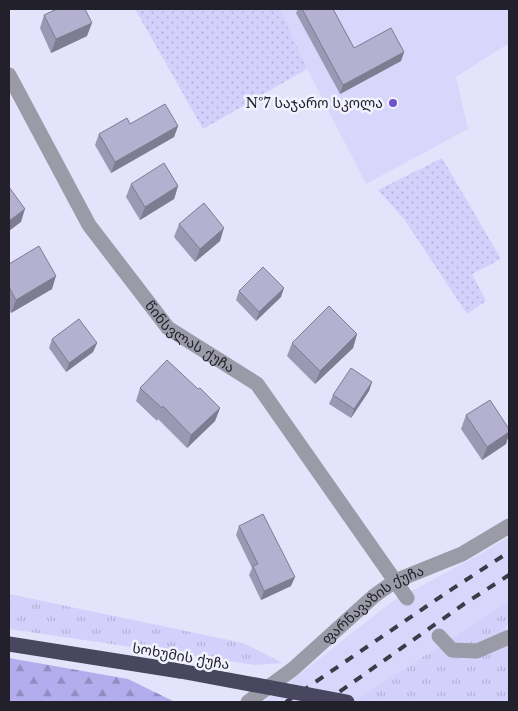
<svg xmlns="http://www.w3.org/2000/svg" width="518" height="711" viewBox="0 0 518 711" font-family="'Libre Baskerville','Noto Sans Georgian',serif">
<defs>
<pattern id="grass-tufts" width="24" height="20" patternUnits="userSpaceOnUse" patternTransform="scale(1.25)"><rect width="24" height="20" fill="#d3d0fc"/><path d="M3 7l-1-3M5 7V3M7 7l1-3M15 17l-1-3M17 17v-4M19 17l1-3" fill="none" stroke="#b5b2d8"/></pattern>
<pattern id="forest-firs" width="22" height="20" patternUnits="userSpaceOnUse" patternTransform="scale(1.25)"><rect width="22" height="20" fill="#b3adee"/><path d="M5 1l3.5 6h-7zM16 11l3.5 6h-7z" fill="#918cc1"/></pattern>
<pattern id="garden-dots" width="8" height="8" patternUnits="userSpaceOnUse" patternTransform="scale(1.25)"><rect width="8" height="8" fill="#d3d0fc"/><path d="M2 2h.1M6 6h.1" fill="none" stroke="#b5b2d8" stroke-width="1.8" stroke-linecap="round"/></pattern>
</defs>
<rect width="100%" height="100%" fill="#e4e3fc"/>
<g fill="#d8d6fb">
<path d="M279 9H509V43L456 77 468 129 366 184 307 69Z"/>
<path d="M509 537V601L353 702H264L393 601 475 557Z"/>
</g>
<g fill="url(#grass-tufts)">
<path d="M9 594 243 643 283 663 256 665 9 629Z"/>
<path d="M509 601V621L504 634 509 643V702H353Z"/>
</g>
<path fill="url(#forest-firs)" d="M9 658 128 679 175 702H9Z"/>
<g fill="url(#garden-dots)">
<path d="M135 9H280L307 69 203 129Z"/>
<path d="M442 158 501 259 472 274 486 301 467 314 404 219 378 190Z"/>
</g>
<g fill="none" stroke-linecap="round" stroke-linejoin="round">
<g stroke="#9b9ba7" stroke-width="15">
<path id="s1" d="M9 75 89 225 168 328 257 384 407 598"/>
<path d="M439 636 452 650 477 651 509 637"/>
<path id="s2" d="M248 702 293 669 374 596 395 581 462 554 509 526"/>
</g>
<path stroke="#494760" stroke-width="15" d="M9 644 180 671"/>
<g stroke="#3c3b48" stroke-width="4" stroke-dasharray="9 9" stroke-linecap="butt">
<path d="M286 702 449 591 509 552"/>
<path d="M325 702 464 604 509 575"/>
</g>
<path stroke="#494760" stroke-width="15" d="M180 671 347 702"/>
</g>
<g fill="#9a98b2">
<path d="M298 9H333L354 48 404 52 401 61 340 94 296 13Z"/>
<path d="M44 15 87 36 51 53 40 28Z"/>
<path d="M130 124 178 126 174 137 111 173 95 145 99 134Z"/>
<path d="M131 184 178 186 174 199 140 220 126 197Z"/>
<path d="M179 224 220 241 195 262 174 237Z"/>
<path d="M9 264 52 289 11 313 9 309Z"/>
<path d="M239 291 281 297 256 321 236 300Z"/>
<path d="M357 334 353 348 315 384 287 356 292 343Z"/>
<path d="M52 339 97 343 93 352 66 372 49 348Z"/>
<path d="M372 382 369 391 351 418 329 404 333 395Z"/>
<path d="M140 388 198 389 220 408 215 421 187 448 158 419 157 421 136 401Z"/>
<path d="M466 415 509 429V434L506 444 482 460 461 429Z"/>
<path d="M239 526 291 586 261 600 249 575 252 568 236 535Z"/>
</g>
<g fill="#7d7c91">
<path d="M92 23 87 36 51 53 56 39Z"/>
<path d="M404 52 401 61 340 94 343 85Z"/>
<path d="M178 126 174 137 111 173 115 162Z"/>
<path d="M178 186 174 199 140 220 145 207Z"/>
<path d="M25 209 21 222 9 231V221Z"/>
<path d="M224 228 220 241 195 262 200 249Z"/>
<path d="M56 276 52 289 11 313 16 300Z"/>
<path d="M284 288 281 297 256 321 259 312Z"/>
<path d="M357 334 353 348 315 384 320 371Z"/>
<path d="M97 343 93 352 66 372 69 363Z"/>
<path d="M372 382 369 391 351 418 354 409Z"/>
<path d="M220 408 215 421 187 448 191 435Z"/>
<path d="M509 432V434L506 444 482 460 487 447Z"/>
<path d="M295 577 291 586 261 600 264 591Z"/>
</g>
<g fill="#b3b1cf" stroke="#7d7c91">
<path d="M57 9H85L92 23 56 39 44 15Z"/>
<path d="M302 9H333L354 48 391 28 404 52 343 85Z"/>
<path d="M165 104 178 126 115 162 99 134 127 118 130 124Z"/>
<path d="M164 163 178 186 145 207 131 184Z"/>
<path d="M9 187 25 209 9 221Z"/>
<path d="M204 203 224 228 200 249 179 224Z"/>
<path d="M39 246 56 276 16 300 9 287V264Z"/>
<path d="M263 267 284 288 259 312 239 291Z"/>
<path d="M329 306 357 334 320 371 292 343Z"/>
<path d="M79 319 97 343 69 363 52 339Z"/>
<path d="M167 360 198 389 200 388 220 408 191 435 163 406 162 408 140 388Z"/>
<path d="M351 368 372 382 354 409 333 395Z"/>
<path d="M490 400 509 429V432L487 447 466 415Z"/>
<path d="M263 514 295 577 264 591 253 566 258 564 239 526Z"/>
</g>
<circle fill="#6d54ce" stroke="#f2f2fe" stroke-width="2" cx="393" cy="103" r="5"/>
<g text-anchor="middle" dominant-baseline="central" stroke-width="5" stroke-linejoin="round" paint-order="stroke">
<g font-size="14" fill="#21202b" stroke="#f2f2fe" text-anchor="end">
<text x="383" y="103">№7 საჯარო სკოლა</text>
</g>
<g font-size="14" fill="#21202b" stroke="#f2f2fe">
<text stroke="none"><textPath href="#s1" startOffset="322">წინსვლას ქუჩა</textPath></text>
<text stroke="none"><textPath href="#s2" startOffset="159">ფარნავაზის ქუჩა</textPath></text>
<text transform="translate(181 656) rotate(10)">სოხუმის ქუჩა</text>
</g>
</g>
<rect width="518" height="711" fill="none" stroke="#21202b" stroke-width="20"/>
</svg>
